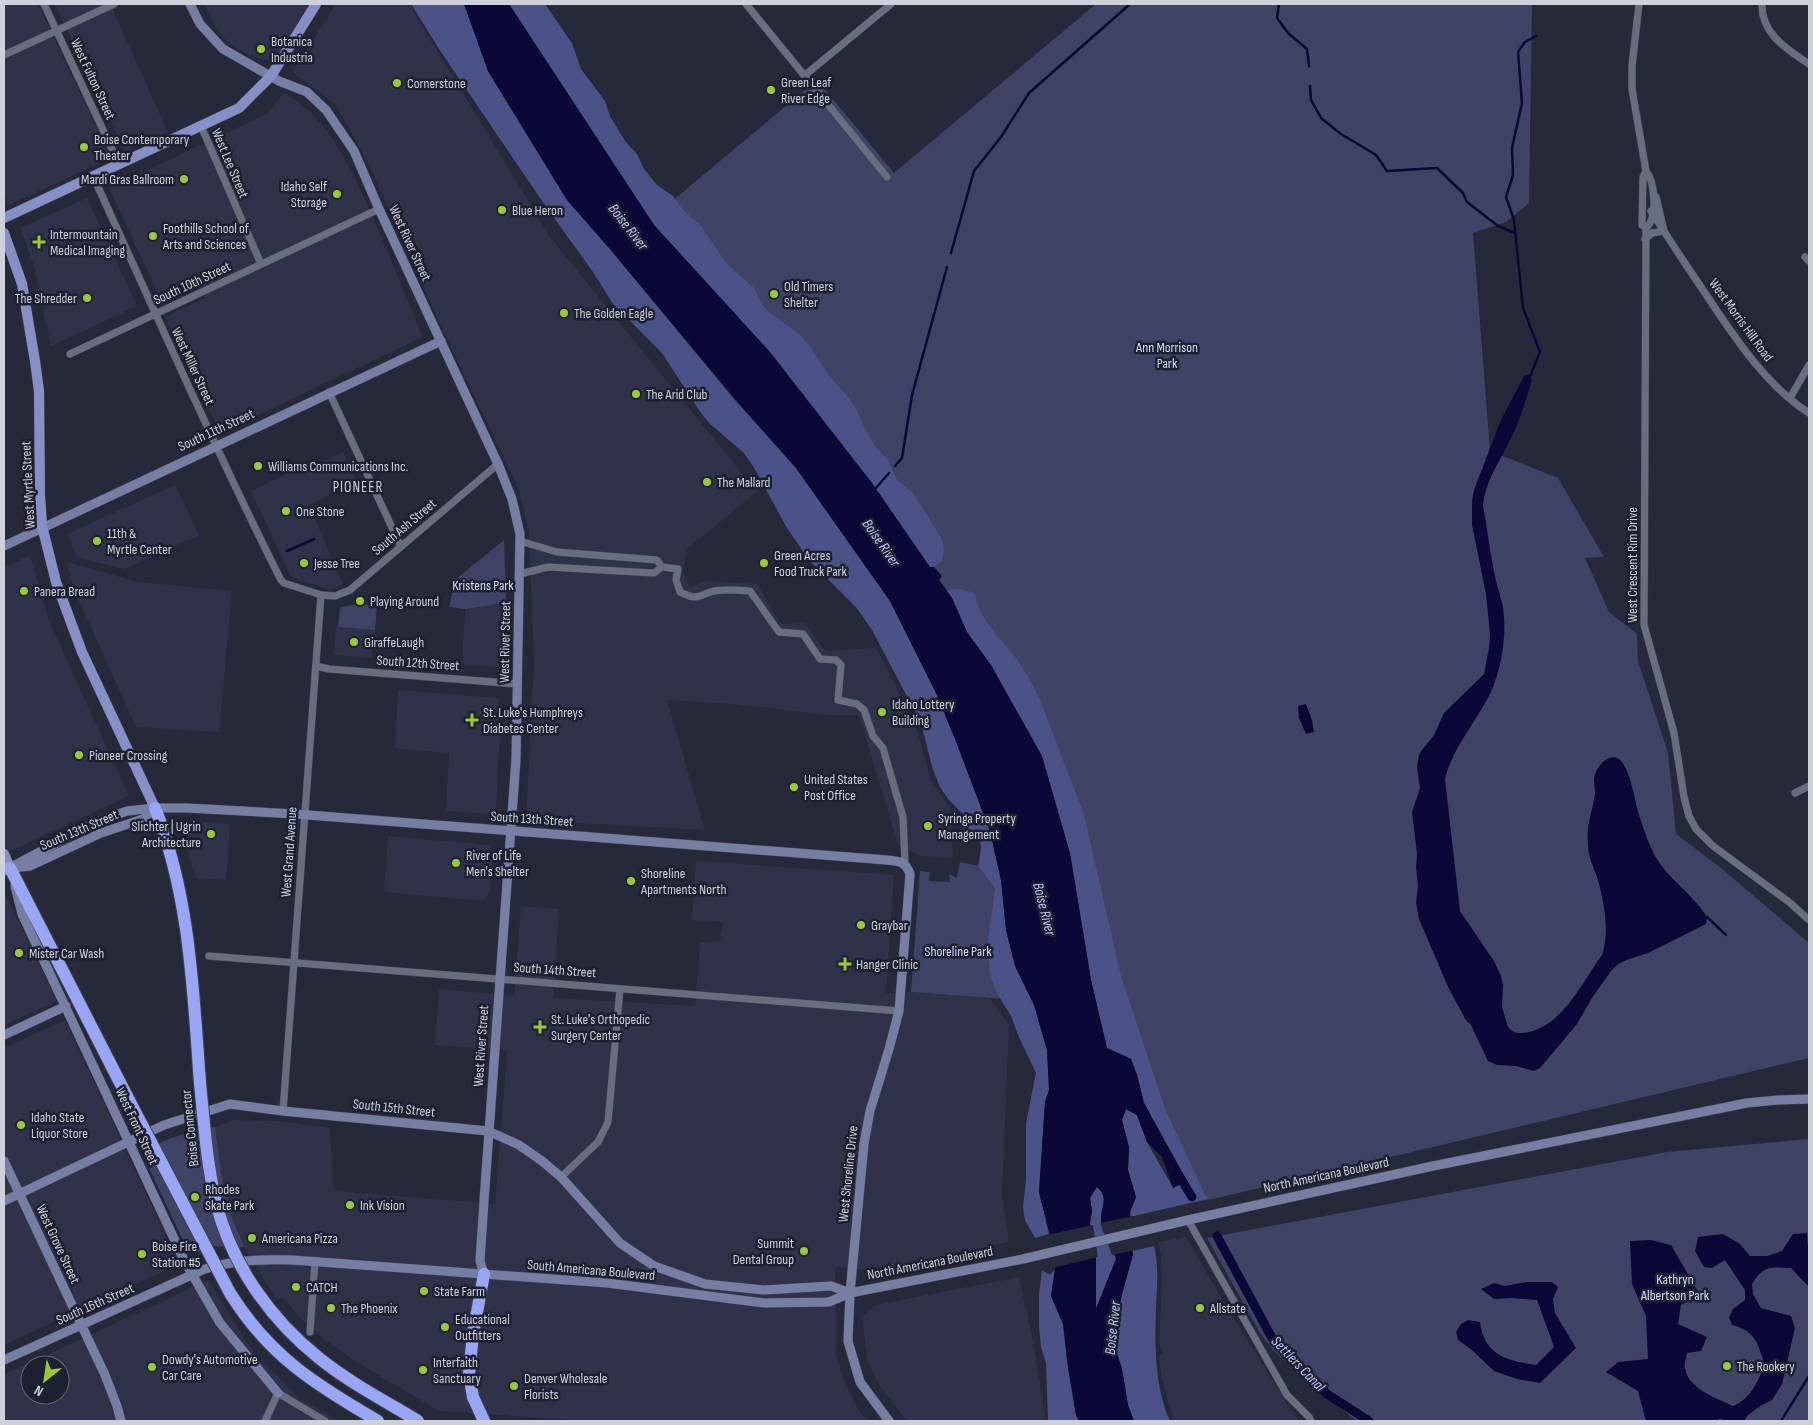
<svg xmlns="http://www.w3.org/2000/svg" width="1813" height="1425" viewBox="0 0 1813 1425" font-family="'Sofia Sans Condensed',sans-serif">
<rect width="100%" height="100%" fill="#26293a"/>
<g fill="#2f3249" fill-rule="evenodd">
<path d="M4 4H38L111 158 9 205 4 195Z"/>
<path d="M55 4H110L168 132 125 152Z"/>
<path d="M205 4H310L284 44 276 56 269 60 260 59 247 54 234 47 221 36 210 16Z"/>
<path d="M336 4H409L550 237 757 492 687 549 683 571 690 587 707 581 757 584 781 624 805 623 825 651 876 648 915 723 931 781 950 807 953 858 921 856 898 845 859 715H828L733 704 667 700 705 830 526 820 534 664 529 531 518 487 447 339 368 163 336 105 292 72Z"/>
<path d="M284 92 311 112 331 136 351 170 374 219 423 337 220 433 165 317 205 298 197 283 162 299 160 298 109 188 269 113Z"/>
<path d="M87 198 137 306 51 346 34 266 20 228Z"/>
<path d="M343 452 357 482 309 505 343 584 330 590 291 577 251 491 293 471 295 474Z"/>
<path d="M175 485 199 535 125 569 78 558 67 534Z"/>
<path d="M30 555 49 621 129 796 4 854V568Z"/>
<path d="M67 562 138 582 232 591 219 732 136 727 74 590Z"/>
<path d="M506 603V668L462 664 465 609Z"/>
<path d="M336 627 375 630 372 658 334 655Z"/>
<path d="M398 690 498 698 500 732 496 810 490 814 446 811 449 753 395 748Z"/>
<path d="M185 821 230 824 226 880 196 878 180 832Z"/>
<path d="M388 836 488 845 493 851 490 892 483 901 384 892Z"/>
<path d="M696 861 894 875 886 993 911 992 990 998 1009 1025 1002 1195 1009 1242 878 1271 835 1267 836 1354 844 1381 859 1411 868 1421H587L439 1411 353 1360 327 1341 300 1318 284 1298 276 1299 244 1247 231 1215 222 1179 215 1127 234 1120 276 1121 330 1128 333 1185 335 1191 495 1204 507 1050 435 1045 439 989 514 996 521 906 559 909 553 998 695 1006 700 943 720 941 723 922 692 920Z"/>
<path d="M4 891 57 1001 4 1025Z"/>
<path d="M65 1020 179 1264 4 1345V1048Z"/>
<path d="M1186 1237 1225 1304 1290 1408 1300 1421H1174L1162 1379 1159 1356 1163 1354 1159 1341 1162 1281 1161 1255 1158 1242Z"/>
<path d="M1019 1277 1033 1342 1046 1421H907L881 1388 868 1362 864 1335 863 1315 876 1305Z"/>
<path d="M208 1280 253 1352 300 1399 340 1421H4V1375ZM30 1365H60V1395H30Z"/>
</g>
<g fill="#3f4467">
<path d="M1096 4H1532L1529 203 1506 222 1473 233 1490 451 1558 478 1604 557 1585 558 1609 612 1637 634 1638 661 1668 753 1676 834 1721 868 1809 943V1058L1217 1198 1183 1204 1084 934 1070 853 952 598 939 580 941 576 934 567H930L659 212 817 80 894 173Z"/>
<path d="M504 540 506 603 465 609 449 607 455 580Z"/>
<path d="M356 604 377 605 375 630 338 627 340 608Z"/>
<path d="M960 862 978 866 995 889 1005 999 911 992 920 871 930 872 929 881 950 882 949 874 957 878Z"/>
<path d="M215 1127 222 1179 231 1215 244 1247 212 1246 197 1253 188 1251 144 1157C155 1138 195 1131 215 1127Z"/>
<path d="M1809 1139V1421H1357L1319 1392 1273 1350 1260 1333 1207 1238 1667 1152Z"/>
</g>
<g fill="#4b5287">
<path d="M411 4H464L488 71 567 200 609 248 734 399 796 468 890 601 937 695 955 739 990 831 1001 880 1006 930 1015 966 1034 1005 1047 1050 1049 1090 1045 1102 1039 1192 1049 1234 1035 1238 1025 1220 1023 1208 1026 1179V1123L1036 1073 1018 1035 1011 1016 998 995 991 978 987 948 995 889 978 866C981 851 985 837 969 830L966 817 948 799 940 787 933 770 921 723 872 630 856 607 808 559 787 528 753 466 744 453 710 424 701 413 662 353 613 304 593 272 542 201 441 52Z"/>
<path d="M509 4H545L572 43 581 69 605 101 610 116 625 141 637 154 644 169 657 185 673 196 683 210 701 226 726 263 754 288 762 305 769 312 799 334 810 346 826 372 848 397 857 410 863 425 875 446 888 460 897 480 913 493 942 539 944 549 942 561 934 567H930L872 483 770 352 654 225Z"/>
<path d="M953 589 963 590 975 593C978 619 1001 638 1016 658 1025 672 1034 686 1041 702L1084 815 1121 976 1165 1109 1207 1199 1130 1217V1212L1136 1197 1128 1170 1129 1147 1122 1120 1126 1109 1137 1115 1147 1142 1173 1188 1187 1181 1144 1103 1137 1075 1131 1059 1107 1048 1091 980 1070 853 1042 756 991 665 967 632 952 598 947 591Z"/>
<path d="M1096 1186C1110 1198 1101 1207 1101 1220 1102 1229 1113 1250 1116 1259L1096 1310V1258L1090 1223 1092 1211 1090 1198Z"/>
<path d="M1154 1246C1159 1266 1157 1286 1156 1307 1155 1345 1154 1386 1170 1421H1134L1128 1405 1122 1369 1114 1344 1121 1298 1132 1251Z"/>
<path d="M1055 1269 1051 1296 1063 1324 1068 1367 1076 1415 1079 1421H1048L1046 1363 1041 1347 1039 1326V1295L1042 1270 1050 1275Z"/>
</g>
<g fill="#0b0837" fill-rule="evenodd">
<path d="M464 4H509L654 225 770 352 872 483 930 567H934L942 576 939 580 952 598 967 632 991 665 1042 756 1070 853 1091 980 1107 1048 1131 1059 1137 1075 1144 1103 1187 1181 1173 1188 1162 1157 1147 1142 1137 1115 1126 1109 1122 1120 1129 1147 1128 1170 1136 1197 1130 1212 1133 1255 1121 1298 1114 1344 1122 1369 1128 1405 1134 1421H1079L1076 1415 1068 1367 1063 1324 1051 1296 1055 1269 1049 1231 1039 1192 1045 1102 1049 1090 1047 1050 1034 1005 1015 966 1006 930 1001 880 990 831 955 739 937 695 890 601 796 468 735 399 609 248 567 200 488 71ZM1097 1187C1110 1198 1100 1207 1101 1221 1102 1229 1113 1250 1116 1259L1096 1308V1258L1090 1223 1092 1211 1090 1198Z"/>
<path d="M1529 375 1532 380C1526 400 1520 420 1511 438 1501 460 1485 481 1483 506 1487 526 1489 546 1493 566 1495 580 1500 593 1503 607 1507 635 1502 666 1491 692 1477 721 1452 748 1445 779L1460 911 1494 961 1501 976 1503 985 1502 1007 1508 1027C1514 1034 1520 1034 1529 1032 1564 1024 1582 982 1602 955 1610 931 1604 901 1597 877 1593 866 1588 856 1588 844 1586 828 1591 815 1594 800 1598 785 1588 780 1601 764 1605 759 1614 754 1620 760 1631 770 1635 804 1640 818 1644 831 1649 844 1655 856 1669 880 1693 894 1707 917L1706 924 1648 953 1629 959 1618 964 1611 971 1592 998 1577 1024 1540 1068 1534 1071 1516 1066 1497 1065 1488 1061 1470 1023 1467 1022 1449 989 1419 919 1416 903 1418 885 1416 868 1417 853 1412 812 1420 788 1417 767 1419 754 1434 735 1444 713 1484 674 1489 648 1490 635 1486 594 1472 525V501L1474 490 1500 422 1524 376Z"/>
<path d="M1306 704 1312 720 1314 732 1306 734 1299 718 1298 706Z"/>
<path d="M1807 1233 1809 1261V1287L1791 1268C1770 1267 1764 1265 1752 1284L1753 1294 1761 1308 1791 1316 1795 1328 1782 1384 1772 1400 1760 1406 1747 1416 1744 1421H1726L1720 1419 1716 1421H1646L1638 1391 1606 1372 1618 1362 1648 1359 1646 1316 1632 1284 1630 1241 1651 1240 1671 1245 1700 1295 1681 1305 1678 1324 1707 1337 1701 1351 1687 1353C1686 1358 1684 1364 1685 1369 1689 1389 1716 1398 1733 1406 1751 1399 1757 1382 1765 1365 1757 1343 1757 1332 1732 1325L1729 1318 1733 1309 1745 1300V1290L1725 1260 1712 1268 1704 1267 1695 1251 1698 1237 1723 1234 1740 1244 1750 1256H1767L1782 1251 1793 1234Z"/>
<path d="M1526 1282H1552L1558 1287 1553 1299 1555 1313 1576 1348 1540 1383 1517 1379 1494 1371 1472 1350 1458 1340 1456 1332 1461 1324 1468 1320 1480 1322C1484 1355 1507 1361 1536 1365L1554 1347 1537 1300 1511 1298 1494 1299 1481 1289 1494 1283 1505 1286Z"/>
</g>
<g fill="#26293a">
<path d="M1133 1216 1135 1250 1112 1255 1100 1223Z"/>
<path d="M1093 1225 1098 1257 1052 1268 1047 1235Z"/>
</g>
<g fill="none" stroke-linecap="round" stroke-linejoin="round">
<g stroke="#0b0837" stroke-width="2.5">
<path d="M1279 4 1277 18 1288 33 1307 49 1309 66"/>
<path d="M1310 86 1311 100 1321 118 1341 134 1376 155 1387 171 1437 168 1463 193 1467 202 1498 226 1515 233"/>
<path d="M951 253 974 171 1001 137 1029 93 1130 4"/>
<path d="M1529 379 1540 352 1523 308 1514 220 1506 197 1513 175 1512 148 1522 103 1518 52 1525 42 1536 36"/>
<path d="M895 466 902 458 912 395 947 267"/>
<path d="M875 489 889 473"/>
<path d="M287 551 314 539"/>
<path d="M1704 918 1707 917 1726 935"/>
<path d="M1781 1421 1809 1376"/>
</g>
<g stroke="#0b0837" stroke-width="9">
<path d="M1178 1174 1192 1197"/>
<path d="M1217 1236 1272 1338 1327 1394 1369 1421"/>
</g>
<g stroke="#414351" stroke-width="8">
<g id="street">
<path d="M44 4 119 164"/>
<path d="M746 4 887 177"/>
<path d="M1639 4 1632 66V89L1646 171C1655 182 1658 218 1646 228L1642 225 1643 177 1646 171"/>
<path d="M1762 4C1761 34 1787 49 1809 64"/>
<path d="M4 55 114 4"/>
<path d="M804 76 891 4"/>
<path d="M201 126 261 264"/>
<path d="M93 176C155 311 214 447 281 580L284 583 321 595 335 596 350 590 498 464"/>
<path d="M1651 211 1664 231 1656 197"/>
<path d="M1646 228 1644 625 1674 733 1684 797 1689 816 1696 829 1713 846 1789 902 1809 920"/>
<path d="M1645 239 1652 233 1664 231C1679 255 1695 278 1711 302 1737 341 1768 387 1809 413"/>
<path d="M1805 257 1809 261"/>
<path d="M70 354 379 209"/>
<path d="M329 392 401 547"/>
<path d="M1790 398 1809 365"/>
<path d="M520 541 557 552 657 560 662 567 678 569 676 580 680 592C698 601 697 596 714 591 726 589 738 590 750 591L779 632 803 634 820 659 836 660 841 665 838 700 857 704 864 710 873 736 883 748 903 817 905 864"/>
<path d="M520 574 548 567 654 573 662 567"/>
<path d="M316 666 329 669 518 684"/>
<path d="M1795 793 1809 786"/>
<path d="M209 956 899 1011"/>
<path d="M283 1111 321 595"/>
<path d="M561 1177 598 1142 608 1122 620 989"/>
<path d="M1188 1220 1287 1395 1309 1417 1311 1421"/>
<path d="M310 1332 315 1261"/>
<path d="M265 1421 278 1393 325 1421"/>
</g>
</g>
<g stroke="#414351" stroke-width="10">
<g id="secondary">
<path d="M190 4 200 24 223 49 279 81 307 92 326 110 354 151 379 209 498 464 512 499 520 534 516 759 484 1201 480 1261 484 1274"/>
<path d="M4 546 441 341"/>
<path d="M13 868 30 866 101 833 143 819 155 808"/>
<path d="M4 871 92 824 127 811 155 808H187L295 814 887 860C899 861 906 862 910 874L899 1011 889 1049 870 1111 864 1144 850 1293 848 1341 860 1382 889 1421"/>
<path d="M15 886 22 914 184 1260 220 1323 278 1393"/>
<path d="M4 1035 66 1006"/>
<path d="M4 1161 105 1375 117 1406 121 1421"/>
<path d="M4 1201 164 1125 230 1104 283 1111 488 1131 519 1145 542 1161 561 1177 620 1243 654 1266 705 1284 764 1290 831 1286 850 1293"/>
<path d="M4 1360 205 1269C235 1260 263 1259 293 1260L607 1283 764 1303 829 1302 850 1293 1023 1259 1188 1220 1433 1166 1747 1103 1777 1100 1809 1099"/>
</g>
</g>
<g stroke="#414351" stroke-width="11">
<g id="primary">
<path d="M4 218 239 108 271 76 316 4"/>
<path d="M4 233 22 284 35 361 39 391 40 495 42 526 56 582 82 652 155 808"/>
<path d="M4 854 10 868"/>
</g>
</g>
<g stroke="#414351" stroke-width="14">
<g id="highway">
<path d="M155 808C190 896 193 990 200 1083"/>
<path d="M10 868 131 1104"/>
<path d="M484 1274 473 1334 469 1374 473 1397 484 1421"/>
</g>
</g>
<use href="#street" stroke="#696d80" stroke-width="7"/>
<use href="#secondary" stroke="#777ea3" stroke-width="9"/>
<use href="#primary" stroke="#868fc6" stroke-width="10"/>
<use href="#highway" stroke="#99a5f5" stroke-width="12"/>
<g stroke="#414351" stroke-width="14" stroke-linecap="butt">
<g id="highway-bridge">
<path d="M200 1083C204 1124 207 1164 216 1203 232 1265 270 1319 319 1358 350 1383 385 1401 418 1421"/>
<path d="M131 1104 230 1293C269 1356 316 1385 378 1421"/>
</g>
</g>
<use href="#highway-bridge" stroke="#99a5f5" stroke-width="12"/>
</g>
<g fill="#9bcb32" stroke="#1d2030" stroke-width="2">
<circle cx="261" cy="49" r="5"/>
<circle cx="397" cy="83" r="5"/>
<circle cx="771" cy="90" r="5"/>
<circle cx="84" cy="147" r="5"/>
<circle cx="184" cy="179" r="5"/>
<circle cx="337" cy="194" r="5"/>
<circle cx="502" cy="210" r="5"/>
<circle cx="153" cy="236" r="5"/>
<path d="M36.5 234.5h5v5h5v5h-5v5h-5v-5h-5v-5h5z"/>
<circle cx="774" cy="294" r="5"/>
<circle cx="87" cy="298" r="5"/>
<circle cx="564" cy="313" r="5"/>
<circle cx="636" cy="394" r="5"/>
<circle cx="258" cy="466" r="5"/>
<circle cx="707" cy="482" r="5"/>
<circle cx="286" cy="511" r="5"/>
<circle cx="97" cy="541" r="5"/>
<circle cx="304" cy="563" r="5"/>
<circle cx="764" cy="563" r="5"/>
<circle cx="24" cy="591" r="5"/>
<circle cx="360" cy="601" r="5"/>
<circle cx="354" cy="642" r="5"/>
<circle cx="882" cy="712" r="5"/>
<path d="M469.5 712.5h5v5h5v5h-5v5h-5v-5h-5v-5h5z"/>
<circle cx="79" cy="755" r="5"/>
<circle cx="794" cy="787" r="5"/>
<circle cx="928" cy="826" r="5"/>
<circle cx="211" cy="834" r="5"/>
<circle cx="456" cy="863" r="5"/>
<circle cx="631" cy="881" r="5"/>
<circle cx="861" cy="925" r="5"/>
<circle cx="19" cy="953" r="5"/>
<path d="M842.5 956.5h5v5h5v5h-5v5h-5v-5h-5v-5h5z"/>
<path d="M537.5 1019.5h5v5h5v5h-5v5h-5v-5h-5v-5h5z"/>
<circle cx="21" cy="1125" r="5"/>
<circle cx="195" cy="1197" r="5"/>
<circle cx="350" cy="1205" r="5"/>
<circle cx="252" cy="1238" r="5"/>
<circle cx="804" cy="1251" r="5"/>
<circle cx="142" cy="1254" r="5"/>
<circle cx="296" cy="1287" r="5"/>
<circle cx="424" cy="1291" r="5"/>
<circle cx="331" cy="1308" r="5"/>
<circle cx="1200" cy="1308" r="5"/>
<circle cx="445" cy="1327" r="5"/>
<circle cx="1727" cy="1366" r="5"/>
<circle cx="152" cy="1367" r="5"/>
<circle cx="423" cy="1370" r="5"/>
<circle cx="514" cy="1386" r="5"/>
</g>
<g text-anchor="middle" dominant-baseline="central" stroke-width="5" stroke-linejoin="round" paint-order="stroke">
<g font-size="14" fill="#ced0db" stroke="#1d2030" text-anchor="start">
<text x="271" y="41">Botanica<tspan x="271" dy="16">Industria</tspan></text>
<text x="781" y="82">Green Leaf<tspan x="781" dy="16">River Edge</tspan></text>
<text x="407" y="83">Cornerstone</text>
<text x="94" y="139">Boise Contemporary<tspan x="94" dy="16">Theater</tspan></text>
<text x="174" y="179" text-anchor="end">Mardi Gras Ballroom</text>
<text x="327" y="186" text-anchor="end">Idaho Self<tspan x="327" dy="16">Storage</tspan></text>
<text x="512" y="210">Blue Heron</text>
<text x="163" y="228">Foothills School of<tspan x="163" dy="16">Arts and Sciences</tspan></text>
<text x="50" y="234">Intermountain<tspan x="50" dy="16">Medical Imaging</tspan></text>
<text x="784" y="286">Old Timers<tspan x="784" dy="16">Shelter</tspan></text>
<text x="77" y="298" text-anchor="end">The Shredder</text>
<text x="574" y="313">The Golden Eagle</text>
<text x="646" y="394">The Arid Club</text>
<text x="268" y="466">Williams Communications Inc.</text>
<text x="717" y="482">The Mallard</text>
<text x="296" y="511">One Stone</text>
<text x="107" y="533">11th &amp;<tspan x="107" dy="16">Myrtle Center</tspan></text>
<text x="774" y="555">Green Acres<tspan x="774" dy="16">Food Truck Park</tspan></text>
<text x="314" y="563">Jesse Tree</text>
<text x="34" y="591">Panera Bread</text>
<text x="370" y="601">Playing Around</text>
<text x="364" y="642">GiraffeLaugh</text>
<text x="892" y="704">Idaho Lottery<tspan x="892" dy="16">Building</tspan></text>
<text x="483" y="712">St. Luke's Humphreys<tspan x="483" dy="16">Diabetes Center</tspan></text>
<text x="89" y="755">Pioneer Crossing</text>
<text x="804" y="779">United States<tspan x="804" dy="16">Post Office</tspan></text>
<text x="938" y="818">Syringa Property<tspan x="938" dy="16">Management</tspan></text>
<text x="201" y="826" text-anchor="end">Slichter | Ugrin<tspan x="201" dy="16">Architecture</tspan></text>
<text x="466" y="855">River of Life<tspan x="466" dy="16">Men's Shelter</tspan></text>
<text x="641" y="873">Shoreline<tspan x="641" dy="16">Apartments North</tspan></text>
<text x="871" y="925">Graybar</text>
<text x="29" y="953">Mister Car Wash</text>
<text x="856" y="964">Hanger Clinic</text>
<text x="551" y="1019">St. Luke's Orthopedic<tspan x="551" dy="16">Surgery Center</tspan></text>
<text x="31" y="1117">Idaho State<tspan x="31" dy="16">Liquor Store</tspan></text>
<text x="205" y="1189">Rhodes<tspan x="205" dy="16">Skate Park</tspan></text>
<text x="360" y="1205">Ink Vision</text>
<text x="262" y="1238">Americana Pizza</text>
<text x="794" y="1243" text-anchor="end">Summit<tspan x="794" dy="16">Dental Group</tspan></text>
<text x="152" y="1246">Boise Fire<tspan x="152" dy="16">Station #5</tspan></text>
<text x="306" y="1287">CATCH</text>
<text x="434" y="1291">State Farm</text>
<text x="341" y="1308">The Phoenix</text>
<text x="1210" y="1308">Allstate</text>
<text x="455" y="1319">Educational<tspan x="455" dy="16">Outfitters</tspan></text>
<text x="162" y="1359">Dowdy's Automotive<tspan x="162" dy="16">Car Care</tspan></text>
<text x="433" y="1362">Interfaith<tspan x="433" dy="16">Sanctuary</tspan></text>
<text x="1737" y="1366">The Rookery</text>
<text x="524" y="1378">Denver Wholesale<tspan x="524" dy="16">Florists</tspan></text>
</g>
<g font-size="14" fill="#ced0db" stroke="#1d2030">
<text transform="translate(93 79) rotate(65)">West Fulton Street</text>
<text transform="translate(230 163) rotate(67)">West Lee Street</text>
<text transform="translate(410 243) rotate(65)">West River Street</text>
<text transform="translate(192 283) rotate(-25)">South 10th Street</text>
<text transform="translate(1741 320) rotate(54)">West Morris Hill Road</text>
<text transform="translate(193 366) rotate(65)">West Miller Street</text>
<text transform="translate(216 430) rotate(-25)">South 11th Street</text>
<text transform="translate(28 485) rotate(-93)">West Myrtle Street</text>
<text transform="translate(404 527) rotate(-40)">South Ash Street</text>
<text transform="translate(1632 565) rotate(-90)">West Crescent Rim Drive</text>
<text transform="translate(505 642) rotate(-89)">West River Street</text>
<text transform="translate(418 663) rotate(4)">South 12th Street</text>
<text transform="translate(532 819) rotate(4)">South 13th Street</text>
<text transform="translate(79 830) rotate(-23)">South 13th Street</text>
<text transform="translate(289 852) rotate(-86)">West Grand Avenue</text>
<text transform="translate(555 970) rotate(4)">South 14th Street</text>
<text transform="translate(481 1046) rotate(-86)">West River Street</text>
<text transform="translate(394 1108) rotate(6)">South 15th Street</text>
<text transform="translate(137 1126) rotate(65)">West Front Street</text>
<text transform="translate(190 1128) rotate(-96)">Boise Connector</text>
<text transform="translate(848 1174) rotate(-84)">West Shoreline Drive</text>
<text transform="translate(1326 1175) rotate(-12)">North Americana Boulevard</text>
<text transform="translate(58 1244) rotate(65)">West Grove Street</text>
<text transform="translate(930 1263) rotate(-11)">North Americana Boulevard</text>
<text transform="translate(591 1270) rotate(5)">South Americana Boulevard</text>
<text transform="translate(95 1304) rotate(-24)">South 16th Street</text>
</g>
<g font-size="14" fill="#d7ddff" stroke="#1d2030">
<text x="1167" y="347">Ann Morrison<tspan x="1167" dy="16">Park</tspan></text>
<text x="483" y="585">Kristens Park</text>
<text x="958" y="951">Shoreline Park</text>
<text x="1675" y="1279">Kathryn<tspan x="1675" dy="16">Albertson Park</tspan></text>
</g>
<g font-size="15" font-style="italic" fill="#bbc5f6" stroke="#1d2030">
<text transform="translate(628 227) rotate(52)">Boise River</text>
<text transform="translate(881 543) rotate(55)">Boise River</text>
<text transform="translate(1044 909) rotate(76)">Boise River</text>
<text transform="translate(1113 1328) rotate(-84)">Boise River</text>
<text transform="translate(1298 1364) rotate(46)">Settlers Canal</text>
</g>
<g font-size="15" letter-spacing="1" fill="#ced0db" stroke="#1d2030">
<text x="358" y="487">PIONEER</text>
</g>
</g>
<rect width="1813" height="1425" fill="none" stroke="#ced0db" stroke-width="10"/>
<g transform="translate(45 1380) rotate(210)"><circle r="24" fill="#1d2030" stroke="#646674"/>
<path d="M0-4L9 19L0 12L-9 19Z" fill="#9bcb32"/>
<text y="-8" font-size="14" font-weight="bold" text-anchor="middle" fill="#ced0db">N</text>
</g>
</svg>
